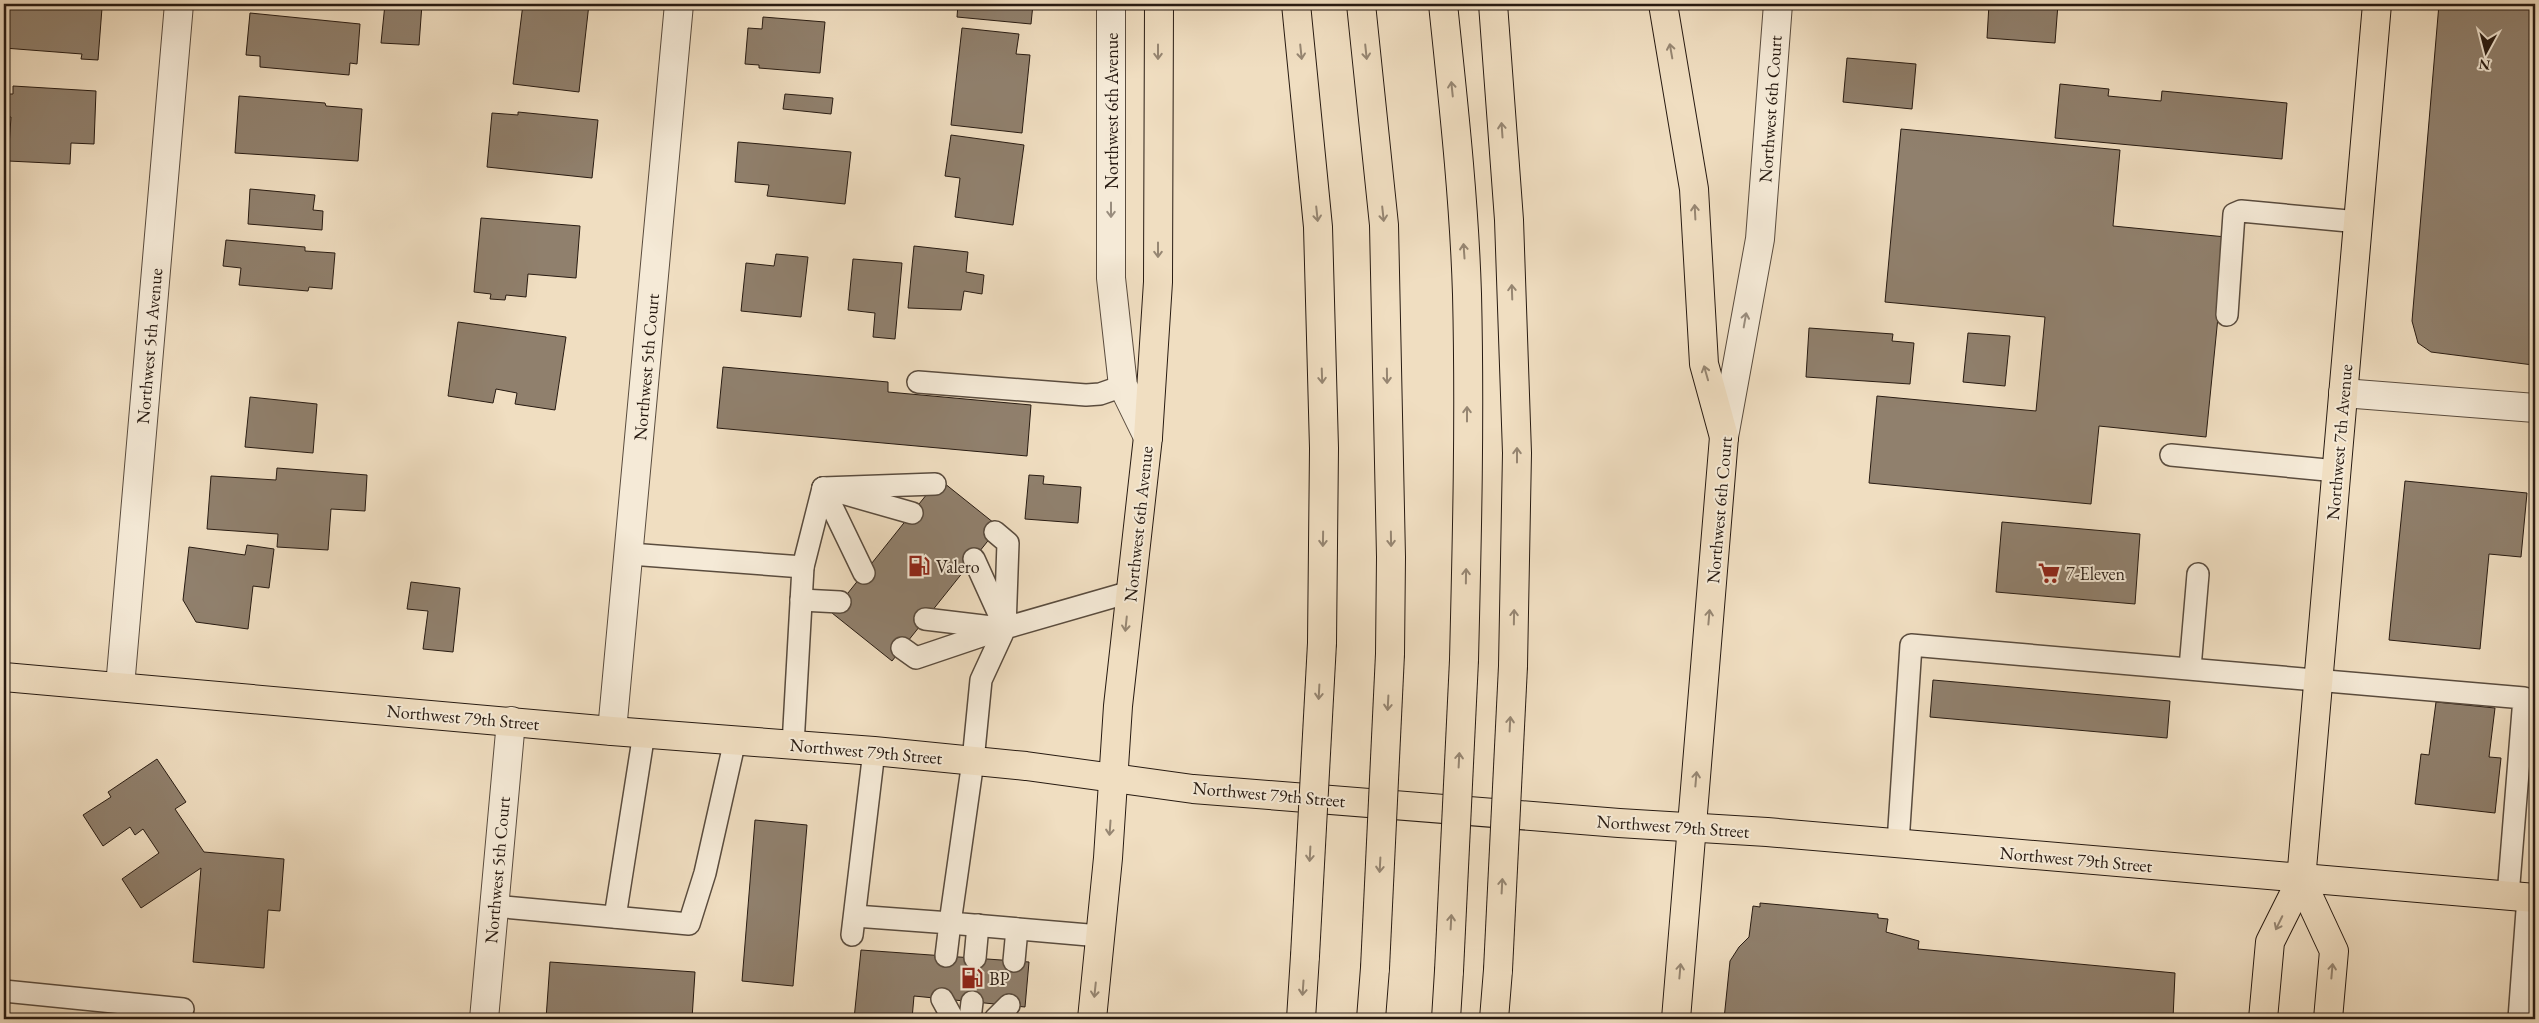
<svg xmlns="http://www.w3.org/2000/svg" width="2539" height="1023" viewBox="0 0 2539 1023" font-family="'EB Garamond',serif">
<rect width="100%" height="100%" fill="#f0dec1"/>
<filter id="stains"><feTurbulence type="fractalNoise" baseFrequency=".004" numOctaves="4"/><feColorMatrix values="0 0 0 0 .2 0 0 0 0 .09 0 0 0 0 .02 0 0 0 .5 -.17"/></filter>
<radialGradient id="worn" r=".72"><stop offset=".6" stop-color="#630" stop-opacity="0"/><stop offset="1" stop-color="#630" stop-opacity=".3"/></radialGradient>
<g fill="#90806d" stroke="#281b12">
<path d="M4 4 102 8 98 60 81 59 82 54 4 48Z"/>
<path d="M385 4H422L419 45 381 43Z"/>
<path d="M523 4H589L579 92 513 84Z"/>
<path d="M958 4H1033L1031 24 957 17Z"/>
<path d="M1989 4H2058L2055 43 1987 38Z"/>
<path d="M2439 4H2535V340L2533 365 2431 352 2418 343 2412 321Z"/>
<path d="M250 13 360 24 357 64 350 63 349 75 260 67V56L246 55Z"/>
<path d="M763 17 825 22 820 73 759 68V65L745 64 748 28 762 29Z"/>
<path d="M962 28 1019 34 1016 54 1030 55 1022 133 951 125Z"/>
<path d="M1847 58 1916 64 1912 109 1843 102Z"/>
<path d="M2060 84 2109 89 2108 96 2161 101 2162 91 2287 103 2282 159 2055 138Z"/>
<path d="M13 86 96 91 94 144 71 143 70 164 8 161 11 117H4V94H13Z"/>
<path d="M785 94 833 98 831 114 783 109Z"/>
<path d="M239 96 325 103 326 106 362 109 358 161 235 153Z"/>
<path d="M518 112 598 120 592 178 487 167 492 113 518 115Z"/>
<path d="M1901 129 2120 150 2113 226 2226 237 2206 437 2099 426 2091 504 1869 483 1877 396 2036 411 2045 317 1885 302Z"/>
<path d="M951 135 1024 145 1013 225 955 217 960 178 945 176Z"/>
<path d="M738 142 851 152 845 204 767 196 769 185 735 182Z"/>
<path d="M250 189 315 195 313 210 323 211 322 230 248 224Z"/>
<path d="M481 218 580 226 576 278 528 274 526 297 506 295 505 300 490 299 491 294 474 292Z"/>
<path d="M226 240 305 247V251L335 253 332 289 309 287 308 291 239 285 241 268 223 266Z"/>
<path d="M914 246 968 252 966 272 984 275 982 294 964 291 961 310 908 308Z"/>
<path d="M776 254 808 257 801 317 741 311 746 263 774 266Z"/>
<path d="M853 259 902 263 895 339 873 337 875 313 848 310Z"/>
<path d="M458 322 566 337 555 410 515 404 517 393 496 389 493 403 448 396Z"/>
<path d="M1809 328 1893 334 1892 341 1914 343 1910 384 1806 377Z"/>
<path d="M1968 333 2010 336 2005 386 1963 382Z"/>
<path d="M723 367 888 382V392L1031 405 1027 456 717 428Z"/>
<path d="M250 397 317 404 313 453 245 447Z"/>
<path d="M277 468 367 475 365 511 331 509 328 550 277 547 278 534 207 529 211 476 276 480Z"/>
<path d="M1029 475 1044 476 1043 484 1081 487 1078 523 1025 519Z"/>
<path d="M939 479 999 527 892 661 832 613Z"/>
<path d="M2405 481 2527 493 2521 557 2489 554 2480 649 2389 640Z"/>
<path d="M4 483H9L5 531 4 530Z"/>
<path d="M2002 522 2140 534 2135 604 1996 592Z"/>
<path d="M247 545 274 549 269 588 253 586 248 629 196 622 183 600 189 547 245 555Z"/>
<path d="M411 582 460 588 453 652 423 649 428 611 407 609Z"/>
<path d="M1933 680 2170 701 2167 738 1930 717Z"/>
<path d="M2436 702 2495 708 2489 757 2501 758 2495 813 2415 804 2421 754 2429 755Z"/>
<path d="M157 759 186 802 175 809 204 852 284 859 280 911 268 910 264 968 193 962 201 868 141 908 122 879 159 853 143 829 135 835 130 827 103 846 83 815 111 797 108 792Z"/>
<path d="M755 820 807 825 793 986 742 981Z"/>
<path d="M1760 903 1878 914V918L1888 919 1886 932 1919 941 1918 949 2175 973 2173 1019H1724L1730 961 1739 947 1749 937 1753 906 1760 907Z"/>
<path d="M861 950 1029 962 1025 1007 914 996 912 1019H854Z"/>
<path d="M550 962 695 972 692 1019H546Z"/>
</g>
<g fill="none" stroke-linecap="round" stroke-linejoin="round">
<g stroke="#5a4c3e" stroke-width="24">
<g id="service">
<path d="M2227 315 2234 214 2241 211 2359 222"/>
<path d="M918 382 1086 395 1100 394 1123 386"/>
<path d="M2171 455 2337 471"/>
<path d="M823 488 935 484"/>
<path d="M823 488 864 573"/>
<path d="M842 493 912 513"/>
<path d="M995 532 1008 543 1005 628"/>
<path d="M630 554 803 567 793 745"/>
<path d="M974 559 1003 623"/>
<path d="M803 567 823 488"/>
<path d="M801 600 840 602"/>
<path d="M925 619 1000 628"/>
<path d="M902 648 916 658 1005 628"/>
<path d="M2190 668 2198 574"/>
<path d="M1898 843 1911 645 2524 698 2508 896"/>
<path d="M493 906 689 924 705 873 735 740"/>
<path d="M855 916 950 923 946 956"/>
<path d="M615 917 644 733"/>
<path d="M852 935 874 751"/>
<path d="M1100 936 950 923 973 761 981 680 1005 628 1130 592"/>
<path d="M975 958 978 925"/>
<path d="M1014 961 1017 929"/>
<path d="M4 991 183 1009"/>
<path d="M942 999 953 1019"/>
<path d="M970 1019 972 1002"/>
<path d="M995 1019 1009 1005"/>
<path d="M2519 1019 2528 897"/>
</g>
</g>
<g stroke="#5a4c3e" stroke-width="30">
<g id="minor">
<path d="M1111 4V278L1123 386 1148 437"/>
<path d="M2343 393 2535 408"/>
<path d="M1724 437 1760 239 1778 4"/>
<path d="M120 687 179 4"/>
<path d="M612 731 679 4"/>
<path d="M484 1019 511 721"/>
</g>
</g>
<g stroke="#281b12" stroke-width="30">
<g id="primary">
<path d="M4 677 612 731 874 751 1026 766 1193 789 1619 823 1767 832 2535 898"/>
<path d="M2301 880 2334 951 2328 1019"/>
<path d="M1092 1019 1108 858 1118 706 1148 437"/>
<path d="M1676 1019 1724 437"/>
<path d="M2263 1019 2270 942 2301 880 2377 4"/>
</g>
</g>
<g stroke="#281b12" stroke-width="30">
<g id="motorway">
<path d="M1296 4 1318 227 1324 448 1322 643"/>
<path d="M1361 4 1384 225 1391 557 1390 654"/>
<path d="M1443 4C1453 100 1464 197 1467 294 1470 416 1467 538 1464 660"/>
<path d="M1493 4 1509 220 1517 453 1513 666"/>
<path d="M1663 4 1694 189 1704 364 1724 437"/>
<path d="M1148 437 1158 282 1159 4"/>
<path d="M1301 1019 1305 956"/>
<path d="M1371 1019 1375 968"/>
<path d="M1446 1019 1449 971"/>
<path d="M1494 1019 1498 970"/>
</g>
</g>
<use href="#service" stroke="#f5ead7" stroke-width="21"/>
<use href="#minor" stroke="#f5ead7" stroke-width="28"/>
<use href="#primary" stroke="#f0dec1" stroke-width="28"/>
<use href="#motorway" stroke="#f0dec1" stroke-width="28"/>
<g stroke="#281b12" stroke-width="30" stroke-linecap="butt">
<g id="motorway-bridge">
<path d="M1305 956 1322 643"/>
<path d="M1375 968 1390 654"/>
<path d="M1498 970 1513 666"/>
<path d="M1449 971 1464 660"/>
</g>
</g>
<use href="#motorway-bridge" stroke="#f0dec1" stroke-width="28"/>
</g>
<defs><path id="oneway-shaft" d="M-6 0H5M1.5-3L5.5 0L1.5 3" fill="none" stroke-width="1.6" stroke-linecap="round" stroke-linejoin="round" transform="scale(1.25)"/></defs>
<g stroke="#968672">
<use href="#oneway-shaft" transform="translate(1671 51) rotate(-100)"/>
<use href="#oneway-shaft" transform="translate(1158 52) rotate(90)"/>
<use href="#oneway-shaft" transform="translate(1301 52) rotate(84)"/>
<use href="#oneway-shaft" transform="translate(1366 52) rotate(84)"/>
<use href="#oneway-shaft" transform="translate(1452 89) rotate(-96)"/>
<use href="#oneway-shaft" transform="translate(1502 130) rotate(-94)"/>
<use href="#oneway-shaft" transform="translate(1695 212) rotate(-93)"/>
<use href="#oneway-shaft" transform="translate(1317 214) rotate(84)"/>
<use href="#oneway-shaft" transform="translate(1383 214) rotate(84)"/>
<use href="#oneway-shaft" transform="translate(1158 250) rotate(90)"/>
<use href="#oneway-shaft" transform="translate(1464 251) rotate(-94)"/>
<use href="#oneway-shaft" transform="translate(1512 292) rotate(-92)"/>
<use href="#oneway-shaft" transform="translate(1706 373) rotate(-106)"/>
<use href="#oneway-shaft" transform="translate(1322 376) rotate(88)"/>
<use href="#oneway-shaft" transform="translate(1387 376) rotate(89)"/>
<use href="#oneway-shaft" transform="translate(1467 414) rotate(-90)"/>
<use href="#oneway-shaft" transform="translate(1517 455) rotate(-90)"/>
<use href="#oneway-shaft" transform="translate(1323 539) rotate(91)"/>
<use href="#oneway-shaft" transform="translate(1391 539) rotate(89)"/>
<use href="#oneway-shaft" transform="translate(1466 576) rotate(-89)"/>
<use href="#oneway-shaft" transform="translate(1514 617) rotate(-89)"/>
<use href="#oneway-shaft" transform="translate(1709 617) rotate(-85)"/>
<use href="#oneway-shaft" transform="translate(1126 624) rotate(96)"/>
<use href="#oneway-shaft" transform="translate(1319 692) rotate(93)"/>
<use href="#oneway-shaft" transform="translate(1388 703) rotate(93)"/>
<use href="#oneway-shaft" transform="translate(1510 724) rotate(-87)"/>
<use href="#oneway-shaft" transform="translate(1459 760) rotate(-87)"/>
<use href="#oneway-shaft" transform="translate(1696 779) rotate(-85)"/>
<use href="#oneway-shaft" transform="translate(1110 828) rotate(94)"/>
<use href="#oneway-shaft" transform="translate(1310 854) rotate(93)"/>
<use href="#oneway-shaft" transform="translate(1380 865) rotate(93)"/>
<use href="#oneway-shaft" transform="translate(1502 886) rotate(-87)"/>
<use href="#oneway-shaft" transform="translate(1451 922) rotate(-87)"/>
<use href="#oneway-shaft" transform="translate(2279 923) rotate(116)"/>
<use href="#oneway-shaft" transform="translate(1680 971) rotate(-85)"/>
<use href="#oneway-shaft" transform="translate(2332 971) rotate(-85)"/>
<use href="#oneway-shaft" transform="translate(1303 988) rotate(94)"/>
<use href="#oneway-shaft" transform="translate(1095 990) rotate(96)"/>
</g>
<g stroke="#998d7e">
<use href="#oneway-shaft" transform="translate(1111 210) rotate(90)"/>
<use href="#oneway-shaft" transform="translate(1745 320) rotate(-80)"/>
</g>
<defs>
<g id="fuel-bare" transform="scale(1.725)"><path d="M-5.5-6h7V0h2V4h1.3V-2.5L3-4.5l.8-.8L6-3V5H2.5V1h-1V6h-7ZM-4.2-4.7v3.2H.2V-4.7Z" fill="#8f2418" stroke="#f5ead7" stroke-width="2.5" paint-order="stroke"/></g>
<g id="supermarket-bare" transform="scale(1.725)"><path d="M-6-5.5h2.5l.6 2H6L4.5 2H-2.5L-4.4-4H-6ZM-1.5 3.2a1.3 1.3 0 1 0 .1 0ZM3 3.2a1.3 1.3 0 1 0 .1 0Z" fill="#8f2418" stroke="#f5ead7" stroke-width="2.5" paint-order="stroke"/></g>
</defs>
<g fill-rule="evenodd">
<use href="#fuel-bare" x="919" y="566"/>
<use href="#supermarket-bare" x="2049" y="573"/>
<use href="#fuel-bare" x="972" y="978"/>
</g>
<g text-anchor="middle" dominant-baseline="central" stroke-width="4" stroke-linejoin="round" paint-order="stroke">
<g font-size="18" fill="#281b12" stroke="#f5ead7">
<text transform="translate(1770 109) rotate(-86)">Northwest 6th Court</text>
<text transform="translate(1111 111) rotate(-90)">Northwest 6th Avenue</text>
<text transform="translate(149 346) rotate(-85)">Northwest 5th Avenue</text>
<text transform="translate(646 367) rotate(-85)">Northwest 5th Court</text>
<text transform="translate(2339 442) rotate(-85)">Northwest 7th Avenue</text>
<text transform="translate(1719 510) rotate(-85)">Northwest 6th Court</text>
<text transform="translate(1138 524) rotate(-84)">Northwest 6th Avenue</text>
<text transform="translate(463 717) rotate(5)">Northwest 79th Street</text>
<text transform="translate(866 751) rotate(5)">Northwest 79th Street</text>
<text transform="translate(1269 794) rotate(5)">Northwest 79th Street</text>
<text transform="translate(1673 826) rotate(4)">Northwest 79th Street</text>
<text transform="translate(2076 859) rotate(5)">Northwest 79th Street</text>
<text transform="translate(497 870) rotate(-85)">Northwest 5th Court</text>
</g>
<g font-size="18" fill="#281b12" stroke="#f5ead7" text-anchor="start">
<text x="936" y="566">Valero</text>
<text x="2066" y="573">7-Eleven</text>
<text x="989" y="978">BP</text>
</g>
</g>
<rect width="2539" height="1023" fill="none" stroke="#f0dec1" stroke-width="20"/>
<rect x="5" y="5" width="2529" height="1013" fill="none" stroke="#281b12" stroke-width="2.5"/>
<rect x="10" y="10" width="2519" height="1003" fill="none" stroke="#281b12"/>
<g transform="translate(2486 52) rotate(187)" stroke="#f5ead7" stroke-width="4" paint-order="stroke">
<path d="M0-4L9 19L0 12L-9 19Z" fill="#281b12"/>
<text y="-8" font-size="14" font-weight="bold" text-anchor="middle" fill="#281b12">N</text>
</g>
<rect width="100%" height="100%" filter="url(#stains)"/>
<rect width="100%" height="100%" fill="url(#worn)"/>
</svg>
